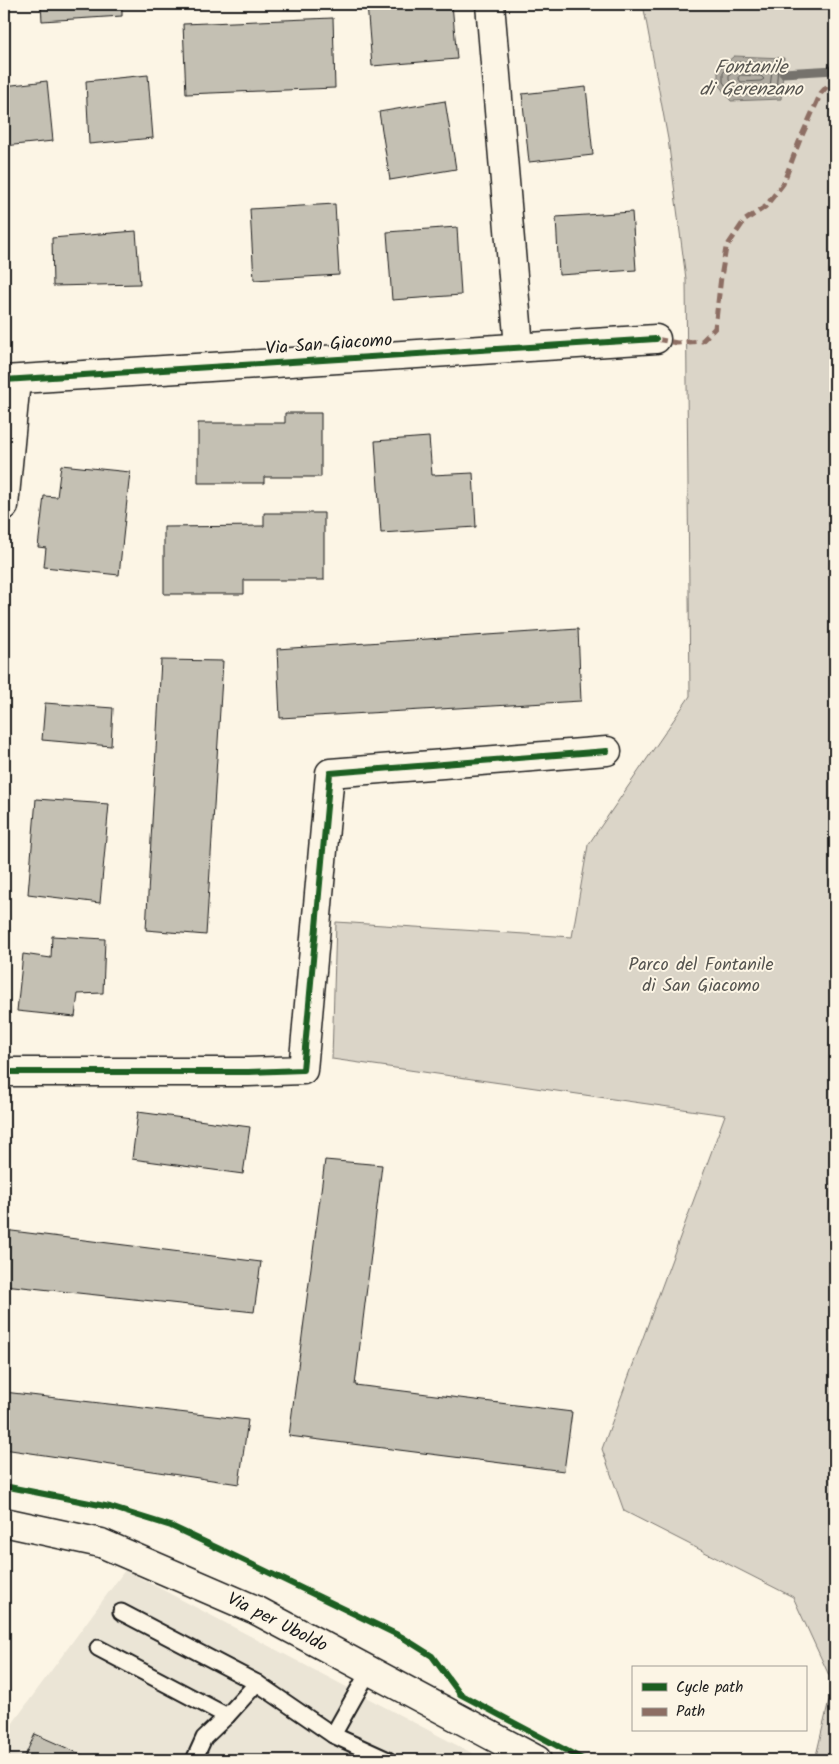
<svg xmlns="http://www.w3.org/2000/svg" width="839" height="1764" viewBox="0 0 839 1764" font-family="Kalam,sans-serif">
<rect width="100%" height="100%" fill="#fcf5e5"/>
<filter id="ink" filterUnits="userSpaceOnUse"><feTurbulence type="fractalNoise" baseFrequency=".02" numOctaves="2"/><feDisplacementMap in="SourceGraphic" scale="10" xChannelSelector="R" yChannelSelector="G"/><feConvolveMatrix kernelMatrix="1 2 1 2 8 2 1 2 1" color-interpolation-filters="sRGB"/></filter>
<g filter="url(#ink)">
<path fill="#ebe5d6" d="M125 1570 485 1760H4V1735Z"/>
<path fill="#dbd5c8" stroke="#7c7872" d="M643 4H835V1760H815L833 1684 793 1597 624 1511 602 1449 725 1115 332 1059 336 922 572 937 588 845 690 696 686 279 668 139Z"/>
<path fill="#b0aba1" stroke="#75726c" d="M734 56 784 58 781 99 731 101 718 84V70Z"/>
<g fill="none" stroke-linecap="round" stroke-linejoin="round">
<g stroke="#575551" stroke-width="1">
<path d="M736 62 778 64 776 94 733 95 723 82V73Z"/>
<path d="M738 68 770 69 772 71 770 87 736 89 729 80V76Z"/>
<path d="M741 75 761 76 764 79 761 81 741 82 738 78Z"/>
</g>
<path stroke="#75726c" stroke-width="9" d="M783 73 835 70"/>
</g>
<g fill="#c4c0b3" stroke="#1c1c1c">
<path d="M41 4H122V16L42 21Z"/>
<path d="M367 4H452L457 59 372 66Z"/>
<path d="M333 18 335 88 186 94 183 24Z"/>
<path d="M148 75 153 138 89 144 86 81Z"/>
<path d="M47 81 53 141 4 146V86Z"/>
<path d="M586 87 593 155 529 162 522 94Z"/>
<path d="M445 101 456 169 390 180 379 112Z"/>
<path d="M335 204 339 275 254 280 250 209Z"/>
<path d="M632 212 636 270 559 275 556 217Z"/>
<path d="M457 227 461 295 392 300 387 232Z"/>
<path d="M136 231 140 284 53 286 52 238Z"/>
<path d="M285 413H321V477H264V483H198V423H285Z"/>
<path d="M429 437 432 475 473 473 476 527 381 533 375 441Z"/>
<path d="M61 465 130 472 119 575 44 567 46 548 38 547 44 496 57 497Z"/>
<path d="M264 513H324V580H244V594H164V527L264 526Z"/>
<path d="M578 629 581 701 280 718 277 649Z"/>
<path d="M161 660 223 661 206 935 146 930Z"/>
<path d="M45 703 113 708 111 746 42 740Z"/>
<path d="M36 799 109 804 100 903 28 894Z"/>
<path d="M52 936 105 939 103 993 78 994 75 1017 17 1011 23 954 51 958Z"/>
<path d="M138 1112 250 1127 243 1174 132 1159Z"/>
<path d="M325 1160 382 1165 355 1385 572 1412 564 1471 289 1436Z"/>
<path d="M4 1230 261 1262 254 1312 4 1285Z"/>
<path d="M4 1392 248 1420 239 1484 4 1449Z"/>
<path d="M35 1734 94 1760H23Z"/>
</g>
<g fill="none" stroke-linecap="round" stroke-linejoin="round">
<g stroke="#1c1c1c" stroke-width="19">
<g id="service">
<path d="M121 1612 257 1683"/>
<path d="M98 1648 227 1716"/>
<path d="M333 1735 388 1760"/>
<path d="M194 1760 204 1738 227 1716 257 1683 333 1735 369 1671"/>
</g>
</g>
<g stroke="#1c1c1c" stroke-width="31">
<g id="minor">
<path d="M490 4 519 347"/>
<path d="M4 380 656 339"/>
<path d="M4 506 16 380"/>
<path d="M4 1072H248L303 1070 330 773 607 751"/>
</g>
</g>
<g stroke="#1c1c1c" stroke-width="31">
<path id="tertiary" d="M4 1522 101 1543 256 1610 537 1760"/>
</g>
<use href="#service" stroke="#fcf5e5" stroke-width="15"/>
<use href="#minor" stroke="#fcf5e5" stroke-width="28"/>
<use href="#tertiary" stroke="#fcf5e5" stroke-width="28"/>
<path stroke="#8d6e63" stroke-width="5" stroke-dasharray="10 5" stroke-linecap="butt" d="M656 339 677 343 702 341 715 328 721 277 726 248 744 221 765 207 783 184 799 142 821 93 835 78"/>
<g stroke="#fcf5e5" stroke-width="9">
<g id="cycleway">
<path d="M4 380 656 339"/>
<path d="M4 1072H248L303 1070 330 773 607 751"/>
<path d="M4 1486 110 1507 171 1526 245 1561 402 1637 432 1656 460 1694 584 1760"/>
</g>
</g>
<use href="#cycleway" stroke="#1b5e20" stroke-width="6"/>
</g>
</g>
<g text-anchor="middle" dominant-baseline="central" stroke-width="4" stroke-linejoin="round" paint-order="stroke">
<g font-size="18" fill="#1c1c1c" stroke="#fcf5e5">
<text transform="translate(329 345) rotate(-4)">Via San Giacomo</text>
<text transform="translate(277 1623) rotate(27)">Via per Uboldo</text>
</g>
<g font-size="18" fill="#555450" stroke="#fcf5e5">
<text x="701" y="965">Parco del Fontanile<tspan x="701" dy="21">di San Giacomo</tspan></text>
</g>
<g font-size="19" font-style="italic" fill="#575551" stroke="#fcf5e5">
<text x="751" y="68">Fontanile<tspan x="751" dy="22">di Gerenzano</tspan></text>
</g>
</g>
<rect width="839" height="1764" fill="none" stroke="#fcf5e5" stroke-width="20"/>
<rect x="10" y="10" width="819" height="1744" fill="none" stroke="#1c1c1c" stroke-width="2" filter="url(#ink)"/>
<rect x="632" y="1666" width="175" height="65" fill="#fcf5e5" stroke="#a29e95"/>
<rect x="642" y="1683" width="25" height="8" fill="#1b5e20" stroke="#a29e95"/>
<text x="676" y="1692" font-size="15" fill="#1c1c1c">Cycle path</text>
<rect x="642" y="1708" width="25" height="8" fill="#8d6e63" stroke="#a29e95"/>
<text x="676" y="1716" font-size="15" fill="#1c1c1c">Path</text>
</svg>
